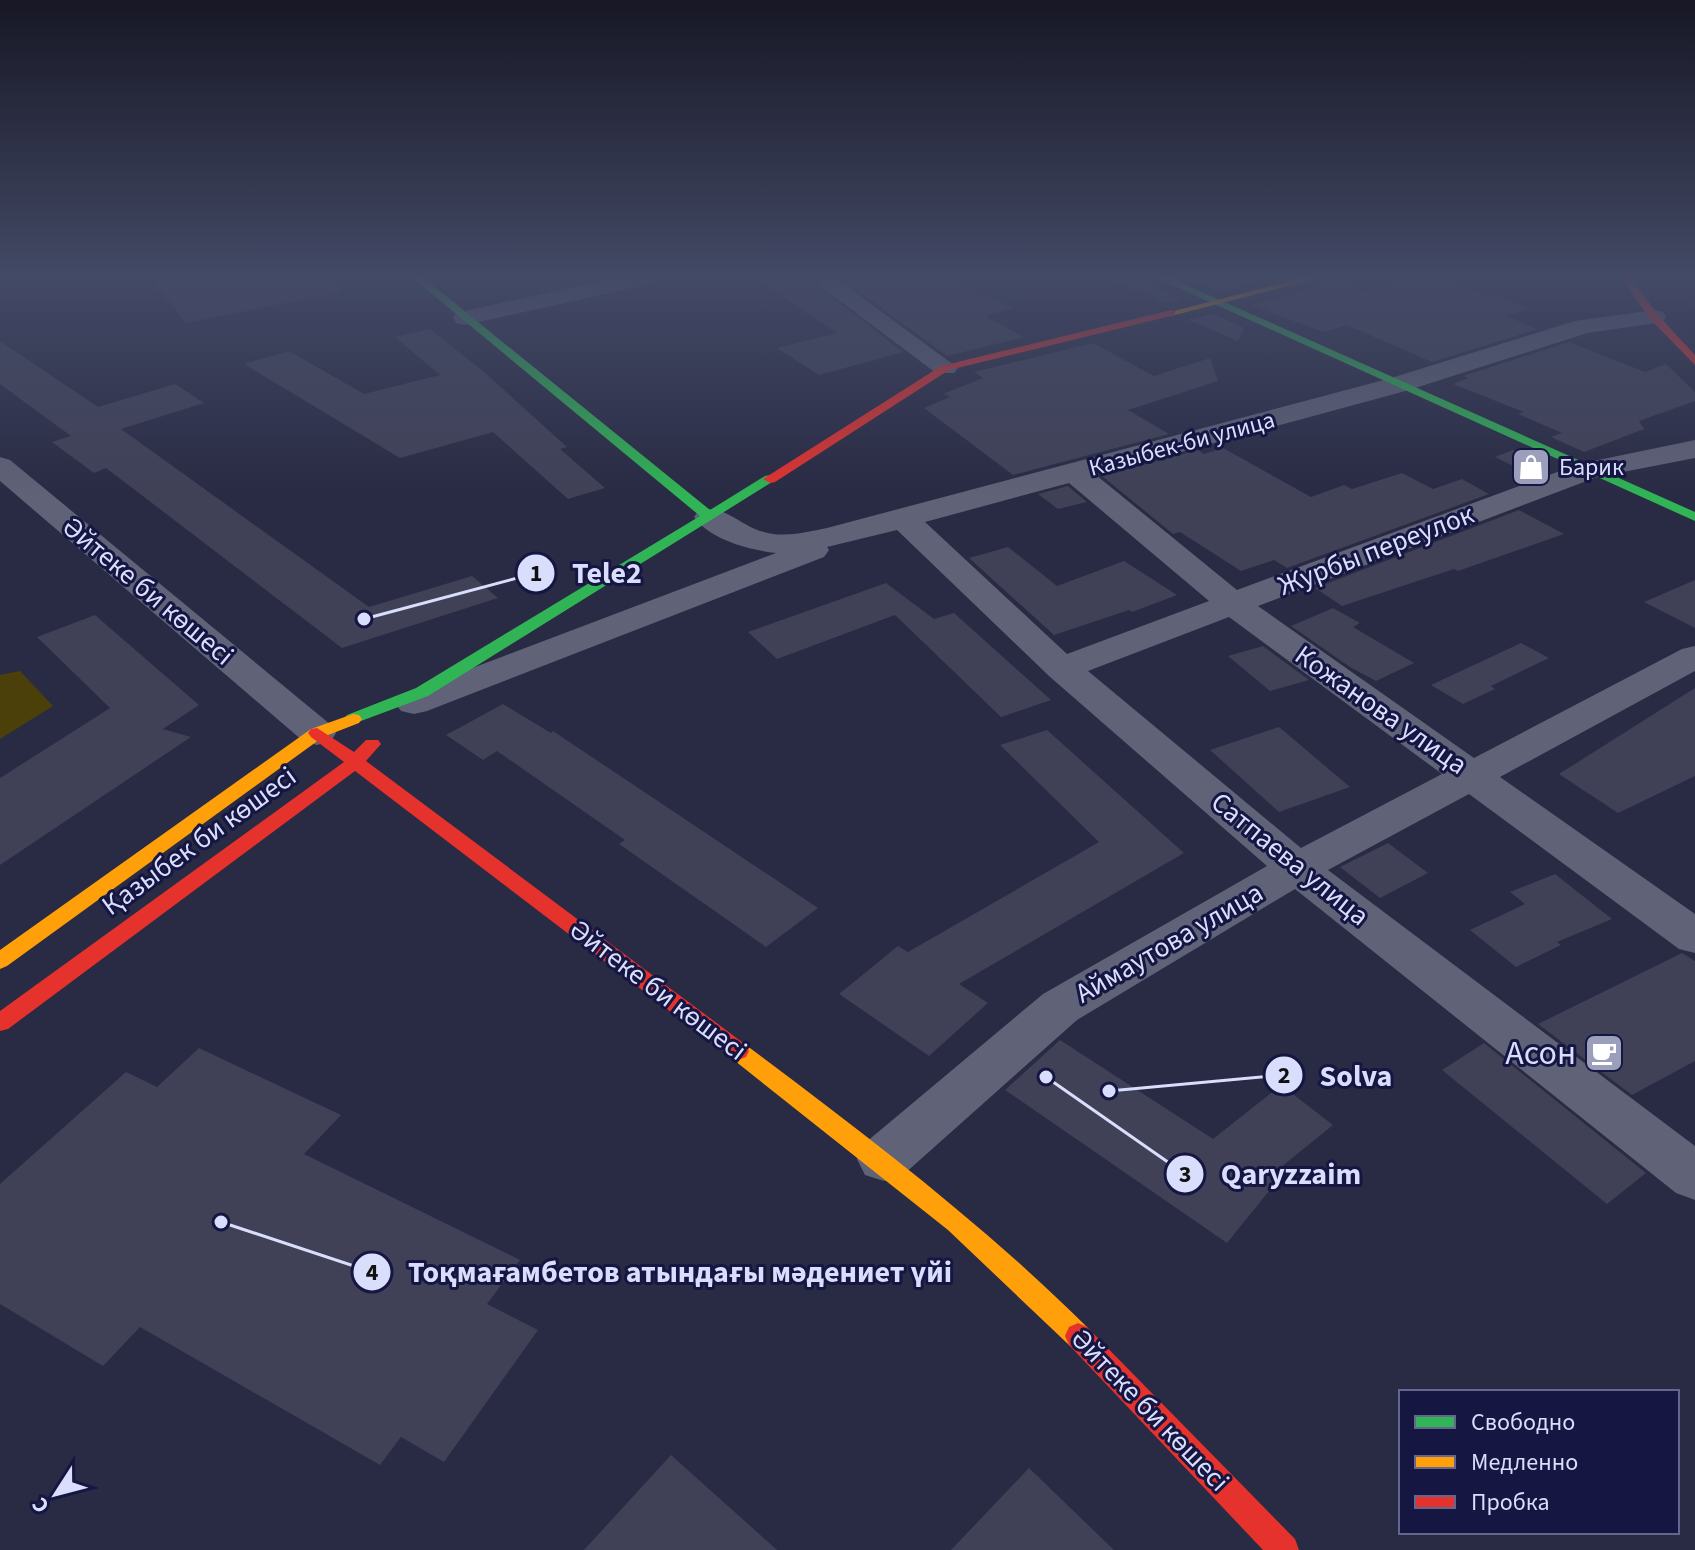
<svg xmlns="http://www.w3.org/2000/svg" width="1695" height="1550" viewBox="0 0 1695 1550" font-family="'Source Sans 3',sans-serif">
<rect width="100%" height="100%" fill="#292a43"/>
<path fill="#4b4009" d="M20 671 53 706 0 739V675Z"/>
<g fill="#404157">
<path d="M151 279H339L340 292 186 323Z"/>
<path d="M757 279H808L903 352 819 375 777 348 837 333Z"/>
<path d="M842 279H946L1013 308 985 316 1024 337 947 356Z"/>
<path d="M1111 279H1148L1154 287 1182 299 1167 303Z"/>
<path d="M1192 279H1267L1218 291Z"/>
<path d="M1327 279H1355L1356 293 1420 279H1447L1483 295 1490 293 1531 309 1505 316 1538 329 1432 362 1347 325 1324 332 1250 305 1321 287Z"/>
<path d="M1213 314 1244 328 1238 341 1189 320Z"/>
<path d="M430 329 484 372 567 447 560 449 605 488 568 499 493 432 400 458 244 364 289 351 364 394 440 375 395 337Z"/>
<path d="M0 341 98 407 175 384 204 403 121 429 369 607 472 576 498 598 342 648 106 468 94 473 52 442 71 436 0 384Z"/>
<path d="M1569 342 1645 372 1666 364 1695 392V401L1639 421 1644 429 1584 452 1551 437 1562 433 1518 414 1524 412 1453 384 1468 378 1463 376Z"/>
<path d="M1093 343 1154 376 1210 358 1218 381 1128 410 1169 434 1013 475 924 408 950 397 943 394 983 378 974 372Z"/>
<path d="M1223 448 1311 497 1344 485 1352 489 1402 473 1433 489 1462 479 1489 494 1287 568 1274 560 1241 571 1180 532 1173 534 1102 476 1198 450 1204 454Z"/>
<path d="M1513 450 1547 466 1528 473 1495 457Z"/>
<path d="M1068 486 1087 502 1058 509 1038 494Z"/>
<path d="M1519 510 1564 534 1458 571 1454 569 1342 606 1315 588Z"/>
<path d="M1008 547 1057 586 1124 561 1177 595 1132 612 1129 610 1054 635 969 558Z"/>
<path d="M1695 580V628L1644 602Z"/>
<path d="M886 583 934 619 954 613 1051 700 1001 717 895 615 777 659 748 632Z"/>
<path d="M1333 608 1360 623 1353 627 1414 663 1376 681 1350 667 1291 626Z"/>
<path d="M95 615 199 705 163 729 191 737 0 865V778L110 708 37 637Z"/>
<path d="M1521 643 1549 658 1491 686 1495 689 1463 704 1431 685Z"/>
<path d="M1263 646 1309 680 1270 691 1228 656Z"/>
<path d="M1695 688V776L1618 813 1559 774Z"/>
<path d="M503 704 551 733 553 731 818 908 766 947 619 844 625 840 497 751 483 760 446 735Z"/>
<path d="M1279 727 1350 787 1279 812 1210 750Z"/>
<path d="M1047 730 1184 853 959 984 988 1003 929 1056 839 994 898 946 908 952 1099 842 1000 745Z"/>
<path d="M1388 843 1428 873 1380 898 1340 867Z"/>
<path d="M1555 874 1612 919 1557 942 1561 945 1516 967 1470 930 1525 904 1510 892Z"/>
<path d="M1682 953 1695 961V1061L1632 1095 1538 1024Z"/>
<path d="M1060 1040 1213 1139 1281 1085 1333 1125 1270 1176 1277 1181 1227 1243 1005 1090Z"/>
<path d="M1484 1043 1646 1173 1607 1204 1442 1070Z"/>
<path d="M199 1048 341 1115 304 1154 520 1260 487 1304 538 1330 444 1462 401 1437 380 1465 140 1327 103 1366 0 1304V1184L126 1072 157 1087Z"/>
<path d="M671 1455 777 1550H584Z"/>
<path d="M1029 1468 1114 1550H951Z"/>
</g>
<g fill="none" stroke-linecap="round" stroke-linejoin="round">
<g fill="#606277" fill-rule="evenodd">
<path d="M609 279H651L648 284 640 286 465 325 456 323 453 318 456 313Z"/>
<path d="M811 279H837L958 368 954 373H936Z"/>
<path d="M1654 310 1663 312 1666 317 1663 322 1587 333 1409 390 1096 475 1237 590 1579 464 1695 440V458L1597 477 1258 606 1474 758 1682 649 1695 646V671L1500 777 1695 914V953L1679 949 1469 794 1328 870 1695 1146V1200L1676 1193 1295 889 1077 1020 903 1175 884 1181 865 1175 857 1159 865 1143 1043 994 1267 866 1049 676 897 530 827 547 829 550 824 557 427 711 414 714 401 711 395 703 401 695 776 553C750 550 710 540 694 517L699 510C725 504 740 526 764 532 784 538 807 532 827 528L1391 378 1575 321ZM1069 483 1209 601 1067 654 925 522ZM1229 617 1442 774 1301 848 1088 671Z"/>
<path d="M0 457 10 460 331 725 336 733 331 741 317 745 303 741 0 481Z"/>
</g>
<g fill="#30b455" fill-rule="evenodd">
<path d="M414 279H425L710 510 765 476 770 475 777 479 428 696 353 724 347 723 344 719 347 715 416 688 700 516Z"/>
<path d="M1159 279H1173L1695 512V521Z"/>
</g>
<g fill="#ff9f0a" fill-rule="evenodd">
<path d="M1298 279H1316L1171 316 1166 313Z"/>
<path d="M353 714 359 715 362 719 359 723 323 737 7 966 0 969V950L311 729Z"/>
<path d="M738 1042 746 1045C865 1134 982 1223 1087 1327L1091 1336 1087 1345 1078 1349 1069 1345 948 1230 730 1057 727 1051 730 1045Z"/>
</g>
<g fill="#e5322d" fill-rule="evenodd">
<path d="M1622 279H1632L1658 315 1695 355V365L1650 319Z"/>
<path d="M1171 310 1175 311V315L949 370 775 482 770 483 763 479 941 366Z"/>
<path d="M317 728 354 752 366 740H378L381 744 366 761 746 1045 749 1051 746 1057 738 1060 730 1057 355 771 8 1029 0 1031V1011L344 762 311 737 308 733 311 729Z"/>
<path d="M1078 1323 1087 1327 1295 1539 1299 1550H1263L1069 1345 1065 1336 1069 1327Z"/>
</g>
</g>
<linearGradient id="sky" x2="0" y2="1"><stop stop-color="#171725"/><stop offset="0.56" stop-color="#434a66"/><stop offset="1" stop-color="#434a66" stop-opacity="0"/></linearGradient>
<rect width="1695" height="496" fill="url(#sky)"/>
<defs>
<g id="shop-square" transform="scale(2)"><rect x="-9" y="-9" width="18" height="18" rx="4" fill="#9b9fbb" stroke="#161643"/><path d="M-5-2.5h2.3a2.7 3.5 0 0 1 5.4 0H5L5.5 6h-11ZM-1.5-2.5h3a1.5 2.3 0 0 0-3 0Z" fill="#fff"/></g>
<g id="cafe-square" transform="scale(2)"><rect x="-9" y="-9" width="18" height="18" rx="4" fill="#9b9fbb" stroke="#161643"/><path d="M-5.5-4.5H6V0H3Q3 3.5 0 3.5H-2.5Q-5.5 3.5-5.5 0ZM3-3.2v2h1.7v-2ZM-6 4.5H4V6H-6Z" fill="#fff"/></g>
</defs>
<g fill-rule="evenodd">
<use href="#shop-square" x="1531" y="467"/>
<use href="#cafe-square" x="1604" y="1053"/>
</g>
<g text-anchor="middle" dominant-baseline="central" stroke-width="6" stroke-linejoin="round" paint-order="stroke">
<g font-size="24" fill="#d9defc" stroke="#161643">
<text transform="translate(1182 444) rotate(-15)">Казыбек-би улица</text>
</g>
<g font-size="24" fill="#d9defc" stroke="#161643" text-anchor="start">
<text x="1559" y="467">Барик</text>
</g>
<g font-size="28" fill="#d9defc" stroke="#161643">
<text transform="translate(1376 550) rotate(-21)">Журбы переулок</text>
<text transform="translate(148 591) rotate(40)">Әйтеке би көшесі</text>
<text transform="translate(1381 710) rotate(35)">Кожанова улица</text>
<text transform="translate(199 841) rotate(-36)">Қазыбек би көшесі</text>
<text transform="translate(1290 859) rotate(39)">Сатпаева улица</text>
<text transform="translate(1169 943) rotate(-30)">Аймаутова улица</text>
<text transform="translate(658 990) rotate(37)">Әйтеке би көшесі</text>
<text transform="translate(1150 1410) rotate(46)">Әйтеке би көшесі</text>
</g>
<g font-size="34" fill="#d9defc" stroke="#161643" text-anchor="end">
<text x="1576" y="1053">Асон</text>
</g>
</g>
<path fill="none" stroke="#d9defc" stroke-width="3" d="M364 619L536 573M1109 1091L1284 1075M1046 1077L1185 1174M221 1222L372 1272"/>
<g fill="#d9defc" stroke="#161643" stroke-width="3">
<circle cx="364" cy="619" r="8"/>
<circle cx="1109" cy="1091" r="8"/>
<circle cx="1046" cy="1077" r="8"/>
<circle cx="221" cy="1222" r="8"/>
<circle cx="536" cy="573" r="20"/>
<circle cx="1284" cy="1075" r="20"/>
<circle cx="1185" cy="1174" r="20"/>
<circle cx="372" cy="1272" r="20"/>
</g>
<g font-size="24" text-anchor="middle" font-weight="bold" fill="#111">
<text x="536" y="581">1</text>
<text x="1284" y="1083">2</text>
<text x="1185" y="1182">3</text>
<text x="372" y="1280">4</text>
</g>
<g font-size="30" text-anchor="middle" font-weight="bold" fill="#d9defc" stroke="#161643" stroke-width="6" stroke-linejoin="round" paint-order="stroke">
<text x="607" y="583">Tele2</text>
<text x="1356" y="1086">Solva</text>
<text x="1291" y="1184">Qaryzzaim</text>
<text x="680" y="1282">Тоқмағамбетов атындағы мәдениет үйі</text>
</g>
<rect x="1399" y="1390" width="280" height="144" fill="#161643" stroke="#64668d" stroke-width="2"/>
<rect x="1415" y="1416" width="40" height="12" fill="#30b455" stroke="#64668d" stroke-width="2"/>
<text x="1471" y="1430" font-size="24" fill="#d9defc">Свободно</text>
<rect x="1415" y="1456" width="40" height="12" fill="#ff9f0a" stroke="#64668d" stroke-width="2"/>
<text x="1471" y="1470" font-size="24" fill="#d9defc">Медленно</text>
<rect x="1415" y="1496" width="40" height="12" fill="#e5322d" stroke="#64668d" stroke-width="2"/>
<text x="1471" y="1510" font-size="24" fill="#d9defc">Пробка</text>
<g transform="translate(56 1494) rotate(234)" stroke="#161643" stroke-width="6" paint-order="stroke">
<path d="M0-6L14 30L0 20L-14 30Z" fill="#d9defc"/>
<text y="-12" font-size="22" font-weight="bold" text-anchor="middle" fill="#d9defc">С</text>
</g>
</svg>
